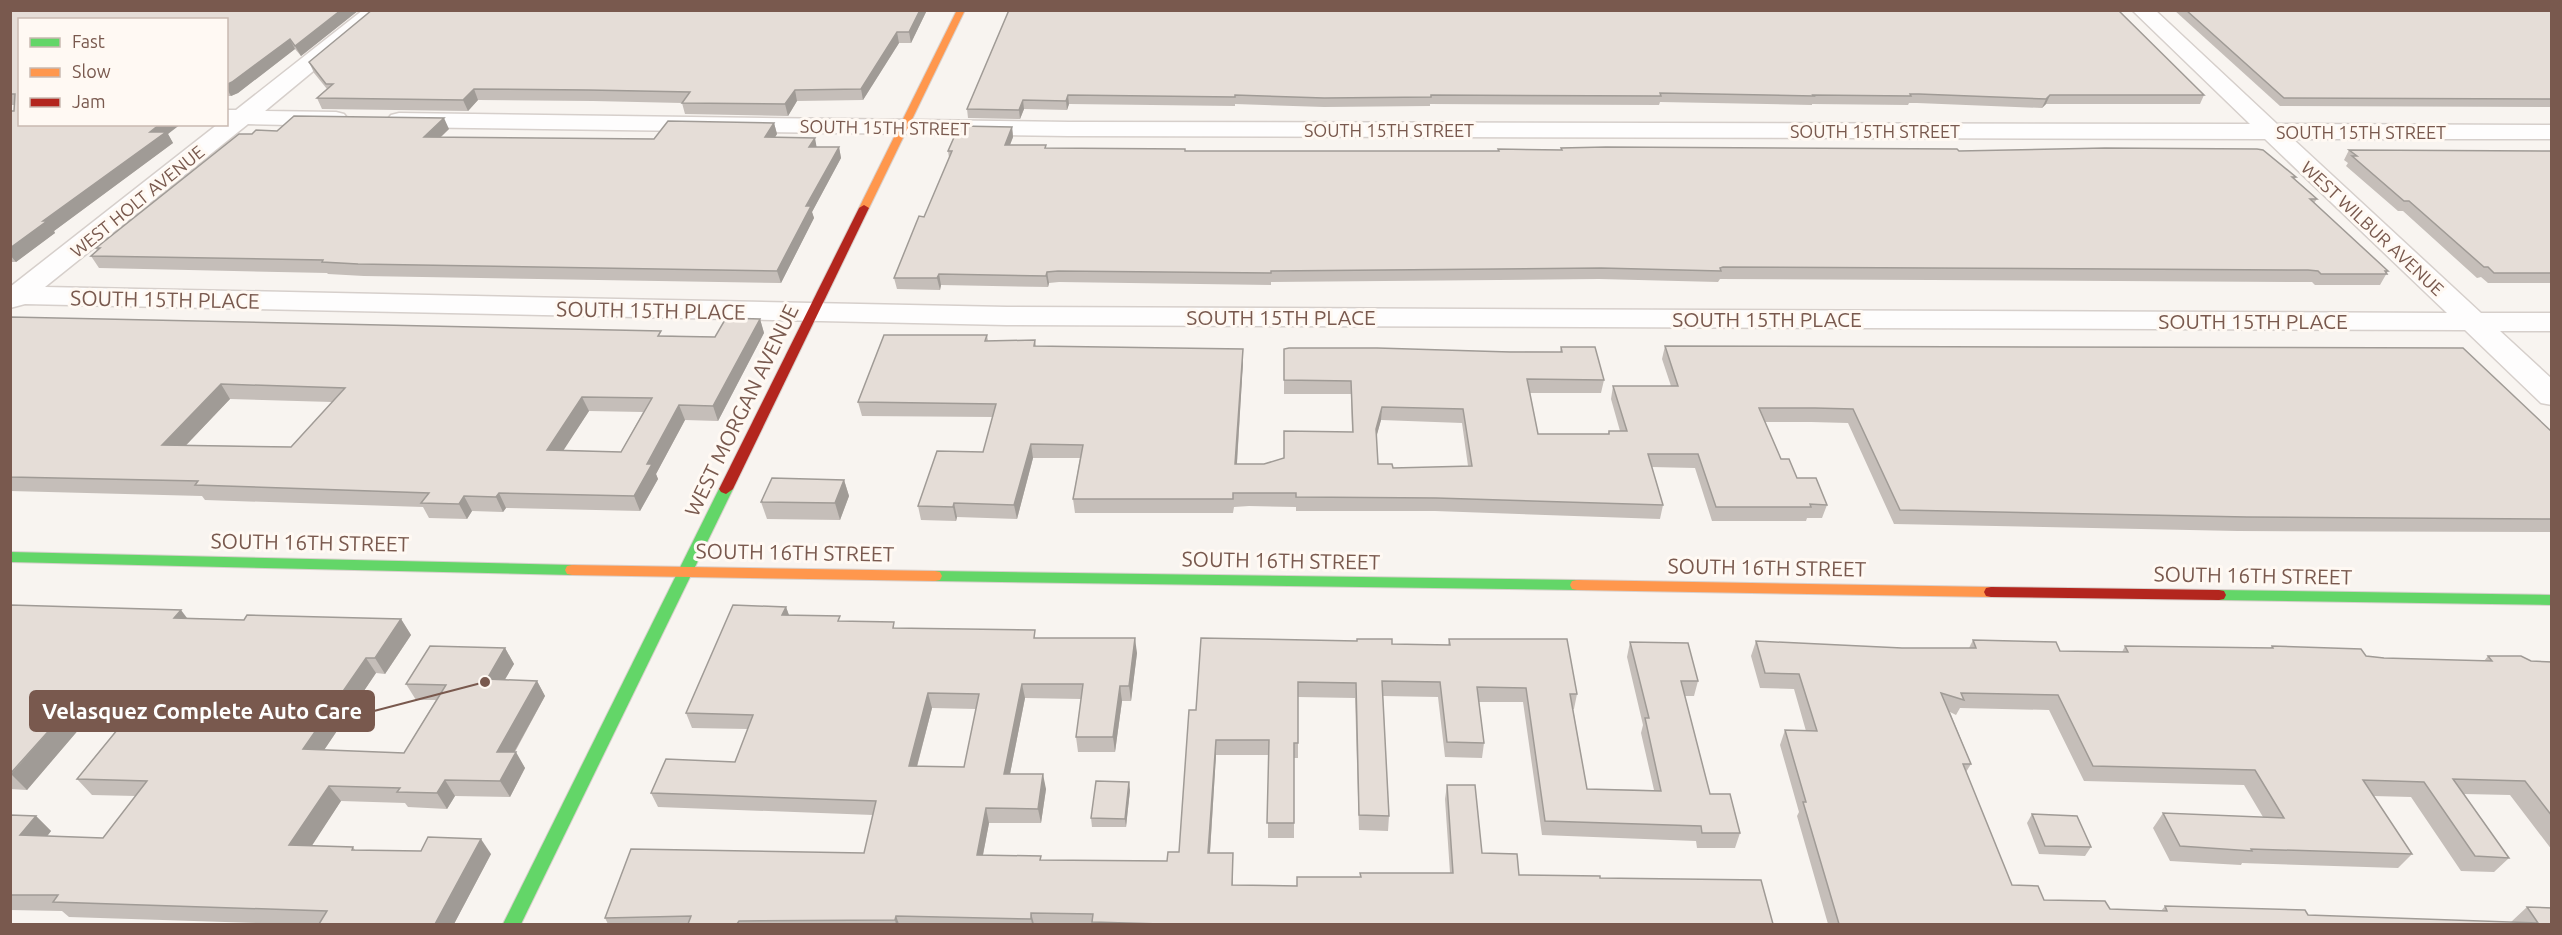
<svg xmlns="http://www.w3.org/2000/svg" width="2562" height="935" viewBox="0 0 2562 935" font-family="Ubuntu,sans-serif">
<rect width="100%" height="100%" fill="#f8f4f0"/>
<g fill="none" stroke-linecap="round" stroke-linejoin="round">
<g stroke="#d6cfcb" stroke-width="3">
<path id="street" d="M363 10H387L265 111 336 112 344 114 348 119 344 124 336 126 248 124 45 287 1007 307 2447 313 2265 139 1069 136 399 127 391 125 387 120 391 115 399 113 1069 122 2250 124 2132 10H2155L2277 124 2552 125V139H2293L2481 313H2552V331H2500L2552 379V405L2541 403 2465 330 1007 325 25 304 10 308V287L218 124H226V110H236Z"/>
</g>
<g stroke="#d8d0cc" stroke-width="2">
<g id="fast">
<path d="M726 484 733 489 521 924H503L719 489Z"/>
<path d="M10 552 572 565 577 566 579 570 577 574 572 575 10 562Z"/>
<path d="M935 571 1577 580 1582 581 1584 585 1582 589 1577 590 935 581 930 580 928 576 930 572Z"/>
<path d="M2219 590 2552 595V605L2219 600 2214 599 2212 595 2214 591Z"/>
</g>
</g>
<g stroke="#d8d0cc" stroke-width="2">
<g id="slow">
<path d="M957 10H965L869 208 864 211 860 210 859 208Z"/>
<path d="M572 565 935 571 940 572 942 576 940 580 935 581 572 575 567 574 565 570 567 566Z"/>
<path d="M1577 580 1991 587 1996 588 1998 592 1996 596 1991 597 1577 590 1572 589 1570 585 1572 581Z"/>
</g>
</g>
<g stroke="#d8d0cc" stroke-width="2">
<g id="jam">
<path d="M864 205 869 208 733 489 726 494 721 492 719 489 859 208Z"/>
<path d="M1991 587 2219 590 2224 591 2226 595 2224 599 2219 600 1991 597 1986 596 1984 592 1986 588Z"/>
</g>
</g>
<use href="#street" fill="#fefdfd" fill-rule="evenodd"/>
<use href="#fast" fill="#63d668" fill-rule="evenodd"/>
<use href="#slow" fill="#ff974d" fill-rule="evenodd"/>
<use href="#jam" fill="#b3261e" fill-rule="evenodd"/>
</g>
<g fill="#c5beb9" fill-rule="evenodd">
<path d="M10 10H359L301 56 295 49 238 93 231 96H226V20L168 134 173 143 54 231 55 233 16 262H10V111H14V105H10Z"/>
<path d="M927 10 911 43H899L863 100 797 101 788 116 685 114 682 103 593 101 478 100 468 111 322 109 317 98 327 89 314 73 309 62Z"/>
<path d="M1009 10 2204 95 2200 104H2046L2042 108 1917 103H1909L1908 105 1812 104V105L1660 102 1659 105 1430 104V106L1324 107 1235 104V106L1069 104 1067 110 1024 109 1020 119 968 118 967 109Z"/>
<path d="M2174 10H2552V107L2280 106Z"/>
<path d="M774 123 777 134 775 137 817 147H839L841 158 812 212 814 218 781 283 364 276 328 274 327 273 99 268 91 256 97 251 96 248 449 129 441 137 654 139Z"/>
<path d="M1012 127 1013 137 1010 145 1046 148 1185 151H1498V149L1561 150V148L1959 151 2296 177 2295 179 2317 199 2314 203 2388 271 2380 285H2315L2312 282H2302L1720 279 1718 282 1599 279 1271 282V285L1059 282 1049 283 1048 287 941 285 940 290 897 289 894 278 924 217 949 158 948 151Z"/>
<path d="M2349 150 2552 151V283H2488L2481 277 2477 278 2403 211H2398L2346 166 2348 163 2344 160Z"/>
<path d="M10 317 715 337 760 319 764 333 718 421 685 420 656 474 658 479 640 511 506 508 503 512 472 511 467 519 429 518 423 507 205 500 202 496 10 491ZM230 399 332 402 291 447 186 445ZM589 411 643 412 621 452 563 450Z"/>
<path d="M987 335 988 341 1035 340 1036 346 1243 362 1237 464H1264L1284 458 1352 432 1351 394H1284V349L1560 352 1561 347 1604 380 1601 393H1530L1538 434H1608L1609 431H1620L1611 399 1613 386H1671L1662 359 1665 346 2552 432V532L2238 531 1894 524 1848 423 1811 422H1765L1781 459 1797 478 1827 505 1822 518H1807L1806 521H1712L1695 468 1652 467 1663 505 1660 519 1435 511H1296V507L1249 506 1234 507 1233 513H1075L1073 499 1080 458H1033L1017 519 957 517 956 521 921 520 918 506 983 452 993 417 862 416 858 402ZM1381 420 1462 423 1468 466 1393 468 1378 464 1376 437Z"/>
<path d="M844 480 849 496 840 520 767 519 761 502Z"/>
<path d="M10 605 187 618 244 620 401 619 411 635 385 674 376 673 324 750 404 753 436 700H416L406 684 505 648 514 664 504 680 537 681 545 696 515 752 525 768 510 797 455 796 447 809 408 807 405 803 341 801 311 846 353 847 355 850 491 854 454 924H288L69 917 62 911 10 910V815L36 816 51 831 47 836 103 838 136 796 92 795 77 779 123 722 86 721 27 790 10 789Z"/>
<path d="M786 607 789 615 896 628 1036 638 1137 653 1131 701H1122L1115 752H1078L1076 737 1081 699 1025 698 1010 774 1046 789 1041 823H989L983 855 1041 860 1167 861 1179 852 1196 710 1392 644 1448 645 1449 639 1577 694 1574 709H1573L1587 789 1654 790 1641 733 1643 725 1627 657 1630 642 1698 681 1694 696H1685L1710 794 1740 833 1735 848H1697L1696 841 1542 835 1523 702H1479L1484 743 1482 758 1445 757 1438 697 1383 696 1389 816 1388 831 1359 830 1355 698 1298 697V758H1294V838H1268V755H1216L1210 853 1233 867V885L1297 886 1360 877 1450 873 1445 799 1447 785 1482 853 1519 875 1600 878 1773 924H608L605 918 864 853 873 815 658 807 651 793 735 762 748 729 692 728 686 713ZM932 708 976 709 964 767H917Z"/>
<path d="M1973 640 2060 651 2122 652 2125 646 2270 648 2272 646 2384 658 2484 661 2488 656 2531 661 2552 662V850L2510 795 2464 794 2509 858 2494 872 2461 871 2411 797 2373 796 2412 854 2398 868 2242 863 2241 865 2170 861 2153 828 2163 813 2263 817 2244 785 2084 781 2049 710 1960 708 1956 715 1950 712 1971 764 1966 772 2012 885 2044 900 2110 909 2161 911 2165 906 2308 915 2512 923 2511 922 2527 907 2552 924H1828L1797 816 1799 812 1780 745 1785 730 1806 731 1794 689 1760 688 1751 656 1756 641 1902 648H1969Z"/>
<path d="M1130 790 1126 827H1092L1091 818Z"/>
<path d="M2032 814 2091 847 2085 856 2039 854 2027 823Z"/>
</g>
<g fill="#a09b96">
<path d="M341 10H359L301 56 295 46Z"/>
<path d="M920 10H927L911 43 909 32Z"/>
<path d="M897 32 899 43 863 100 861 89Z"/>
<path d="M290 39 295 49 238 93 231 96 226 87V85Z"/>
<path d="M474 89 478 100 468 111 463 100Z"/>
<path d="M795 90 797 101 788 116 785 104Z"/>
<path d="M1068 95 1069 104 1067 110 1066 101Z"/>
<path d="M2050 95 2046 104 2042 108 2046 99Z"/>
<path d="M1023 100 1024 109 1020 119 1019 110Z"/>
<path d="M444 118 449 129 429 148 424 137Z"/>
<path d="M774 123 777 134 768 149 765 137Z"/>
<path d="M160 124H181L168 134 173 143 54 231 55 233 16 262 10 255V248Z"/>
<path d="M1012 127 1013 137 1006 155 1005 145Z"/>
<path d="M815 138 817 149 809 147Z"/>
<path d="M839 147 841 158 812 212 814 218 781 283 777 271 806 206Z"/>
<path d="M1047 272 1049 283 1048 287 1046 276Z"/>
<path d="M939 274 941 285 940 290 937 278Z"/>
<path d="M760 319 764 333 718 421 713 406Z"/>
<path d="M1243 349V362L1236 477 1235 464Z"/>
<path d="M221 384 230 399 172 460 162 445Z"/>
<path d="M582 397 589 411 554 465 547 450Z"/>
<path d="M679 405 685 420 656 474 658 479 640 511 634 496 647 464Z"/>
<path d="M1382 407 1381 420 1375 442 1376 429Z"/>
<path d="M1031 444 1033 458 1017 519 1014 505Z"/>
<path d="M844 480 849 496 840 520 835 503Z"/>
<path d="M499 493 506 508 503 512 496 497Z"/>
<path d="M464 496 472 511 467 519 459 504Z"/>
<path d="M954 503 957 517 956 521 953 507Z"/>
<path d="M786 607 791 621 782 615Z"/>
<path d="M181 610 193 626 174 618Z"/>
<path d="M401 619 411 635 385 674 375 658Z"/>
<path d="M1135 638 1137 653 1131 701 1129 686Z"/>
<path d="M505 648 514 664 496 695 487 679Z"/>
<path d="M366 658 376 673 314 765 303 749Z"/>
<path d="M537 681 545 696 506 767 497 752Z"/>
<path d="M1022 684 1025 698 1007 789 1004 774Z"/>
<path d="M1120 686 1122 701 1115 752 1113 737Z"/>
<path d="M928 693 932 708 913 781 909 766Z"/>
<path d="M72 705 86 721 27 790 11 774Z"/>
<path d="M1216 740V755L1209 867 1208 853Z"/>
<path d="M516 752 525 768 510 797 500 781Z"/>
<path d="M1043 774 1046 789 1041 823 1038 809Z"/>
<path d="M445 780 455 796 447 809 437 793Z"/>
<path d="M1129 782 1130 790 1126 827 1125 819Z"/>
<path d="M329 786 341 801 302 861 289 845Z"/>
<path d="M986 808 989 823 980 870 977 855Z"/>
<path d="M36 816 51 831 36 851 20 835Z"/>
<path d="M481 839 491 854 454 924H435Z"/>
<path d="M1031 913 1034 924H1032L1031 919Z"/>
<path d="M896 916 899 924H896L895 920Z"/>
</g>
<g fill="#e5ddd7" stroke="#a09b96" stroke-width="1.5" fill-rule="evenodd">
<path d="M10 10H341L295 46 290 39 232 82 226 85V20H20V124H160L150 132H166L43 221H47L10 248V111H14L15 94H10Z"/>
<path d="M372 10H920L909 32H897L861 89 795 90 785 104 682 103 690 92 589 90 474 89 463 100 317 98 333 84H326L309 62Z"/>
<path d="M1009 10H2118L2204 95H2050L2046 99 1919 94H1910L1911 96 1813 95 1814 96 1660 93 1661 96 1431 95V97L1324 98 1235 95V97L1068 95 1066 101 1023 100 1019 110 967 109Z"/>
<path d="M2186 10H2552V99L2284 98Z"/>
<path d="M294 116 444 118 424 137 654 139 668 121 774 123 765 137 815 138 809 147H839L806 206H811L777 271 358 264 322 262 323 260 91 256 100 248H96L239 134H252L256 130 277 131Z"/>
<path d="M959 126 1012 127 1005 145H1046L1045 148 1185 149V151H1499L1498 149 1562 150 1561 148 1606 147 1957 149 1959 151 2105 148 2257 149 2263 150 2296 177H2292L2317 199H2310L2388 271H2385L2387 274H2321L2318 271 2308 270 1723 267 1720 268 1721 271 1601 268 1271 271V273L1058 271 1047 272 1046 276 939 274 937 278H894L919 216 924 217 952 151H948Z"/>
<path d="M2349 150 2552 151V273H2494L2488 267H2484L2409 201H2404L2352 156H2357Z"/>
<path d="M10 317 661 331 658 336 715 337 726 318 760 319 713 406 679 405 647 464H652L634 496 499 493 496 497 464 496 459 504 421 503 429 493 195 485 198 481 10 477ZM221 384 345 388 291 447 162 445ZM582 397 652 398 621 452 547 450Z"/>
<path d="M884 335H987L985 341 1035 340 1034 346 1243 349 1235 464H1264L1284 458V431L1353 432 1351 381 1284 380V349L1289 348H1377L1510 352H1562L1561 347H1595L1604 380 1527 379 1538 434H1609V431H1627L1613 386H1678L1665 346 2463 348 2552 432V519L2247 517 1900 510 1853 409 1815 408H1759L1781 459H1789L1797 478H1816L1827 505 1810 504 1811 507H1716L1698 454H1648L1663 505 1436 498 1296 497V493H1233V499H1073L1083 445 1031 444 1014 505 954 503 953 507 918 506 937 451 983 452 996 404 858 402ZM1382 407 1463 409 1472 466 1393 468 1392 464H1378L1376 429Z"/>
<path d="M772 478 844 480 835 503 761 502Z"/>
<path d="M10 605 181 610 174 618 244 620 247 615 401 619 375 658H366L303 749 404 753 446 685 406 684 430 646 505 648 487 679 537 681 497 752H516L500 781 445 780 437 793 397 792 400 788 329 786 289 845 353 847 352 850 421 851 428 837 481 839 435 924H319L327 911 53 902 58 895H10V815L36 816 20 835 103 838 147 781 77 779 136 707 72 705 10 774Z"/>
<path d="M733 605 786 607 782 615 840 616 838 621 894 622 893 628 1035 630 1034 638H1135L1129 686H1120L1113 737H1076L1083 684H1022L1004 774H1043L1038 809 986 808 977 855 1041 856 1040 860 1167 861 1168 852H1179L1189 710H1196L1201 638 1357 641V639H1392V644L1450 645 1449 639H1567L1577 694H1570L1587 789 1661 791 1645 718H1649L1630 642 1688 643 1698 681H1681L1710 794H1730L1740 833H1702L1701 826 1545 821 1526 688 1477 687 1484 743 1447 742 1440 682 1382 681 1389 816 1359 815 1356 683 1298 682V743H1294V823H1267L1269 740H1216L1208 853H1233L1232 885 1297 886V877H1361L1360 873H1453L1447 785H1475L1482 853 1517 854 1519 875 1600 876V878L1761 880 1773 924H1162L1092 922 1093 914 1031 913V919L896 916 895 920 739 921 737 924H688L691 916 605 918 631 849 864 853 876 801 651 793 666 759 735 762 753 715 686 713ZM928 693 979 694 964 767 909 766Z"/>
<path d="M1973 640 2056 642 2060 651 2128 652 2125 646 2273 648 2272 646 2361 649 2366 656 2384 658 2492 661 2488 656H2521L2531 661 2552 662V816L2525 781 2453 779 2509 858 2475 856 2424 782 2363 780 2412 854 2251 849 2252 851 2180 846 2163 813 2284 818 2255 770 2093 766 2058 695 1961 693 1964 700 1941 693 1971 764H1963L2012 885 2038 886 2044 900 2105 901 2110 909 2167 911 2165 906 2305 910 2308 915 2538 923 2527 907 2552 908V924H1839L1803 802H1806L1785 730 1817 731 1799 674 1765 673 1756 641 1902 648H1976Z"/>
<path d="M1096 781 1129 782 1125 819 1091 818Z"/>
<path d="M2032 814 2077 816 2091 847 2045 846Z"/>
</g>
<g text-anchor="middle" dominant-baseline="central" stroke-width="6" stroke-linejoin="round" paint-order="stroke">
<g font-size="18" fill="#79594e" stroke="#fff9f3">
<text transform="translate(885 127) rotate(1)">SOUTH 15TH STREET</text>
<text x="1389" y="130">SOUTH 15TH STREET</text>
<text x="1875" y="131">SOUTH 15TH STREET</text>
<text x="2361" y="132">SOUTH 15TH STREET</text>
<text transform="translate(137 201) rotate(-39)">WEST HOLT AVENUE</text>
<text transform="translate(2373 228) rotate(43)">WEST WILBUR AVENUE</text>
</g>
<g font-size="21" fill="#79594e" stroke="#fff9f3">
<text transform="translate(165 299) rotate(1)">SOUTH 15TH PLACE</text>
<text transform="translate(651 310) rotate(1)">SOUTH 15TH PLACE</text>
<text x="1281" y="317">SOUTH 15TH PLACE</text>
<text x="1767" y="319">SOUTH 15TH PLACE</text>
<text x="2253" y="321">SOUTH 15TH PLACE</text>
<text transform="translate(741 410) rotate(-64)">WEST MORGAN AVENUE</text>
<text transform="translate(310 542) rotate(1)">SOUTH 16TH STREET</text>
<text transform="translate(795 552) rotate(1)">SOUTH 16TH STREET</text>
<text transform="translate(1281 560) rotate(1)">SOUTH 16TH STREET</text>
<text transform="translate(1767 567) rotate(1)">SOUTH 16TH STREET</text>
<text transform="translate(2253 575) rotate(1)">SOUTH 16TH STREET</text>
</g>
</g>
<path fill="none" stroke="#79594e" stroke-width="2" d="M485 682L374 711"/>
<circle fill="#79594e" stroke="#fff9f3" stroke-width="2" cx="485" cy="682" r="6"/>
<rect fill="#79594e" stroke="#79594e" stroke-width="2" x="30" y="691" width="344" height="40" rx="6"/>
<g font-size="22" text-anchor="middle" font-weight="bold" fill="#fff">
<text x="202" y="719">Velasquez Complete Auto Care</text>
</g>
<rect width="2562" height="935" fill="none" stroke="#79594e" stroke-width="24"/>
<rect x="18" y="18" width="210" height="108" fill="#fff9f3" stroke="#c9b9b1" stroke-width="1.5"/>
<rect x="30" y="38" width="30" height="9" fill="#63d668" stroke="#c9b9b1" stroke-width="1.5"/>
<text x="72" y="48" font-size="18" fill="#79594e">Fast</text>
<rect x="30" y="68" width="30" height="9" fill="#ff974d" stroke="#c9b9b1" stroke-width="1.5"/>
<text x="72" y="78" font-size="18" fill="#79594e">Slow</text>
<rect x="30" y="98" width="30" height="9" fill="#b3261e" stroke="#c9b9b1" stroke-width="1.5"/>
<text x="72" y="108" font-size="18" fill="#79594e">Jam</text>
</svg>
